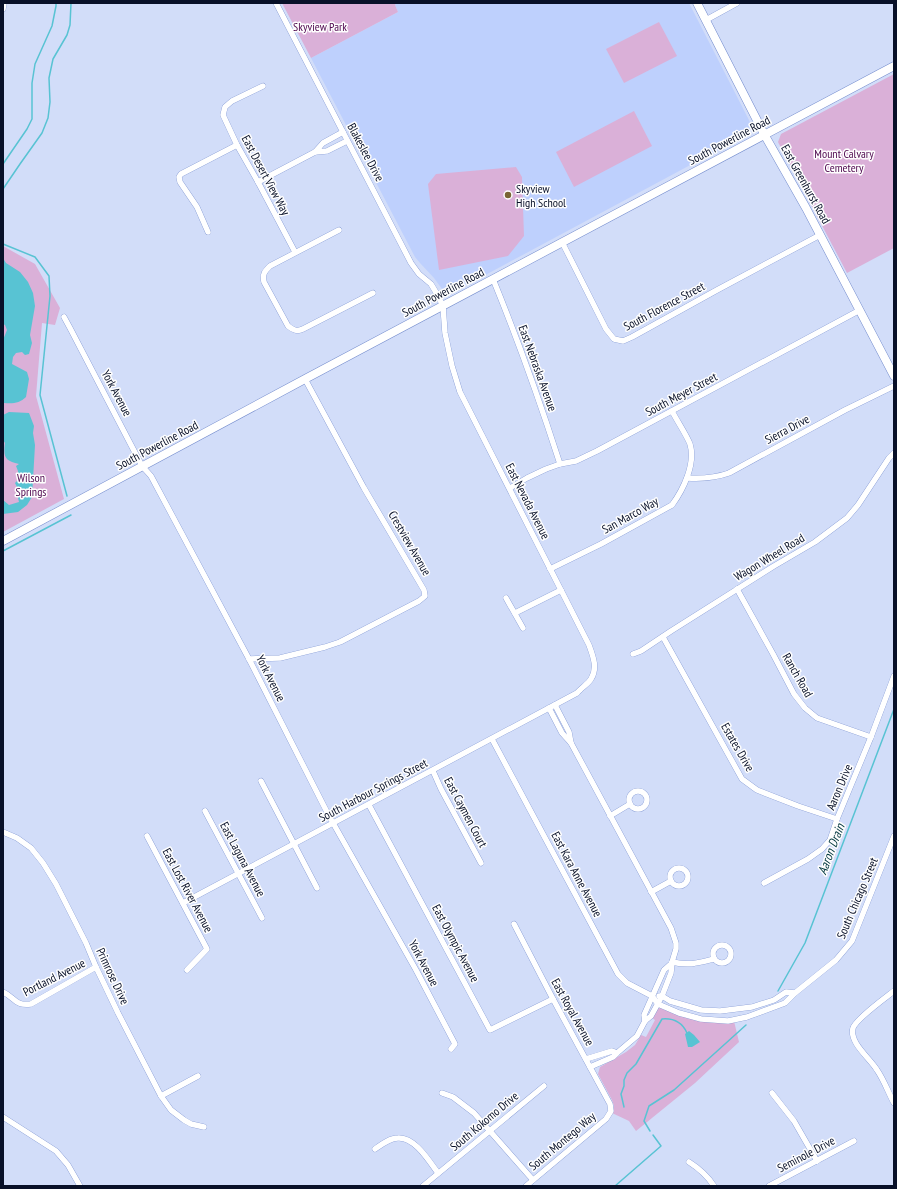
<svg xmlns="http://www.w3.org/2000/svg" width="897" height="1189" viewBox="0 0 897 1189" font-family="'PT Sans Narrow',sans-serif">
<rect width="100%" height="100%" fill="#d2ddf9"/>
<path fill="#bed0fd" d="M396 3H689L751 124 750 133 476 280 448 293H445L434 278 420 263 415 257 311 58 398 12 395 5Z"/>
<g fill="#dab0d8">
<path d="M282 3H396L395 5 398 12 311 58Z"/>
<path d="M659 22 677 56 624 83 606 49Z"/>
<path d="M894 74V248L847 273 778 142 781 134Z"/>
<path d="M634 111 652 146 574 187 556 152Z"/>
<path d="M516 167 522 177 524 236 508 256 439 270 428 184 436 174Z"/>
<path d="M3 246 35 264 60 308 55 325 42 323 36 396 64 499 3 532Z"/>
<path d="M664 1007 679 1015 734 1021 739 1042 695 1083 636 1131 629 1121 612 1113 614 1106 612 1100 598 1074 600 1067 626 1052 635 1045 641 1035 646 1037 655 1020 651 1017 656 1009Z"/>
</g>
<g fill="#58c3d3">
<path d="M3 258 6 263 20 272 28 282 33 293 35 306 30 335 32 343 29 354 25 355 22 352 16 353 13 357 12 364 27 372 29 379 26 397C20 403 13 404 4 403L3 396V340L7 330 5 325 3 324Z"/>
<path d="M9 412 29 413 34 426 33 433 35 445 32 497 27 505 18 512 3 514V500L9 505 19 502 18 498 20 493 15 483 17 481 18 471 16 466 19 464C5 461 3 457 5 443L3 440 4 432 3 431V415Z"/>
<path d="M689 1031 694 1035 700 1042 692 1047H688L685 1034Z"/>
</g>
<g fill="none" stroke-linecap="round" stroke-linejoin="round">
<g stroke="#58c3d3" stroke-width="1.5">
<path d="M3 164 27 129 32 119V83L35 64 52 26 56 6V3"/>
<path d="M3 189 20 164 42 133 48 118 50 102 49 78 53 59 67 35 70 25 71 3"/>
<path d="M3 244 35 257 49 276 50 296 40 395 67 496"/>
<path d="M3 551 71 515"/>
<path d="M778 991 805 943 894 709"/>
<path d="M624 1107 621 1094 624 1086V1080L627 1073 636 1064 662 1019C674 1018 682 1022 687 1033"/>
<path d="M650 1131 644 1121 649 1106 674 1090 746 1025"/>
<path d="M615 1186 661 1146 653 1135"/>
</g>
<g stroke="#748ccd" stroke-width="6">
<g id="street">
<path d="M3 9 4 3"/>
<path d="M706 20 737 3"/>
<path d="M263 86 232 101 225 107 223 115 237 145 258 182 295 252"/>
<path d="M343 132 323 143 315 152 327 151 347 141"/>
<path d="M258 182 315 152"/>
<path d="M339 230 270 266C265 271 262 274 264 282L288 326C293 330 297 332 303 329L373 293"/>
<path d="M208 232 197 207 180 182 179 177 181 174 237 145"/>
<path d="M562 242 606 329 614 339 623 341 632 337 717 290 820 235"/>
<path d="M493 279C518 340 540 402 560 464"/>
<path d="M64 317 70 328 142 466 151 476 249 659 328 814 416 970 455 1044 451 1049"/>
<path d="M687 478C702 479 715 478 729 473L845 410 894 386"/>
<path d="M510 488 527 478 546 469 560 464 576 461 597 451 860 310"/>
<path d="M550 569 601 544 672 505C683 490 696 464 690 444 686 434 677 421 672 411"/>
<path d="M737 589 773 654 794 694 805 708 817 718 871 737"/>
<path d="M506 598 523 628"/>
<path d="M515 613 561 590"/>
<path d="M663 637 742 779 757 790 798 806 837 819"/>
<path d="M633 654 641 651 671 631 774 566 815 542 847 518 858 505 889 458 894 453"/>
<path d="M249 659 280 658 325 647 340 642 419 601 425 596 424 590 364 488 305 379"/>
<path d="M555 705 569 732 571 743 671 928 676 943V949L672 962 671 973 662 996 651 1016 645 1021 637 1036 617 1053 613 1057 590 1067"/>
<path d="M549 708 562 733 571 743"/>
<path d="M492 739 618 974 627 983 652 996 658 1004 679 1013 701 1019 728 1021 747 1017 785 1003 795 993 836 960 852 941 894 836"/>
<path d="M433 771 441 789 481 863"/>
<path d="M261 781 317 888"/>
<circle cx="638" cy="800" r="9"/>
<path d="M369 805 490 1030 553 999"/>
<path d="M205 811 262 918"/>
<path d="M610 816 630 804"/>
<path d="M3 832 17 838 31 848 43 863 56 884 86 943 96 967 118 1013 161 1096 171 1110 184 1120 191 1124 204 1127"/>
<path d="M147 836 207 949 187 970"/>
<circle cx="679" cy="877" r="9"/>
<path d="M764 883 808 859 822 849 830 840 837 819 871 737 894 676"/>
<path d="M651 892 671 881"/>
<path d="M183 903 577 693C581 688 588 684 591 679 598 668 593 656 589 645L460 392 452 366 445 333 443 306 437 294 431 284 419 274 411 263 276 3"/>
<path d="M514 924 553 999 610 1104 611 1111 606 1119 526 1186"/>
<circle cx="722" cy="954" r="9"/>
<path d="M672 962C689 966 698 963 714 959"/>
<path d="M894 991C885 998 856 1019 853 1028 849 1043 870 1058 877 1070 884 1080 888 1092 894 1103"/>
<path d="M3 992C16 998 14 1006 31 1004L96 967"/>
<path d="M659 996H662L670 1001 701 1010 720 1011 752 1007 774 1000 786 992 795 993"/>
<path d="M645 1021 644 1015 664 970 672 963"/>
<path d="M586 1059 612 1051 617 1053"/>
<path d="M442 1093 453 1097 474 1113 533 1180"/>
<path d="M772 1093 794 1121 817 1161"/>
<path d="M161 1096 198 1076"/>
<path d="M3 1117 56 1151 68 1165 80 1186"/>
<path d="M375 1149C382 1144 390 1138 398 1138 415 1137 429 1161 438 1173"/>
<path d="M689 1162C700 1169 707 1175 714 1186"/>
<path d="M423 1186 544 1086"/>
<path d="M769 1186 854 1141"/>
</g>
</g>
<g stroke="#748ccd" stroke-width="9">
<g id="secondary">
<path d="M697 3 764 134 806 208 894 376"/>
<path d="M3 541 305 379 894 66"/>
</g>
</g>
<use href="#street" stroke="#fff" stroke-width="5.5"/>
<use href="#secondary" stroke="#fff" stroke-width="8"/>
</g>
<circle fill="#786433" stroke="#fefefe" stroke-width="1.5" cx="508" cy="195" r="4"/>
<g text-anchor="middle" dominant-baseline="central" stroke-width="3" stroke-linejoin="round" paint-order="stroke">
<g font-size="12" fill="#4e074e" stroke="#fefefe">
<text x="320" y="26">Skyview Park</text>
<text x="844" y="153">Mount Calvary<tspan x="844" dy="14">Cemetery</tspan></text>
<text x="31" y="477">Wilson<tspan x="31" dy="14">Springs</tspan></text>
</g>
<g font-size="12" fill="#081028" stroke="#fefefe">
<text transform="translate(729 140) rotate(-28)">South Powerline Road</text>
<text transform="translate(366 152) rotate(62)">Blakeslee Drive</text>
<text transform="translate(266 175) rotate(62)">East Desert View Way</text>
<text transform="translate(806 184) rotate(61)">East Greenhurst Road</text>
<text transform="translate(443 292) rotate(-28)">South Powerline Road</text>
<text transform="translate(664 306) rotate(-28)">South Florence Street</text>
<text transform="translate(538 368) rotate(70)">East Nebraska Avenue</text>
<text transform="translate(117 393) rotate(62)">York Avenue</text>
<text transform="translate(681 394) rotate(-28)">South Meyer Street</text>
<text transform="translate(787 429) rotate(-28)">Sierra Drive</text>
<text transform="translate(157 445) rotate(-28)">South Powerline Road</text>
<text transform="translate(528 501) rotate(63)">East Nevada Avenue</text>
<text transform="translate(630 515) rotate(-29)">San Marco Way</text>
<text transform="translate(410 543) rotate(60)">Crestview Avenue</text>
<text transform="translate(769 557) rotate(-31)">Wagon Wheel Road</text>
<text transform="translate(798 675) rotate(60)">Ranch Road</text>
<text transform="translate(271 678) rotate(63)">York Avenue</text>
<text transform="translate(738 747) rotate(60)">Estates Drive</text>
<text transform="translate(839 787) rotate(-67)">Aaron Drive</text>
<text transform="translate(373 790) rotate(-28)">South Harbour Springs Street</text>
<text transform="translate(466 812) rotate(62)">East Caymen Court</text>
<text transform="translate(243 859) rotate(62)">East Laguna Avenue</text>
<text transform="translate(577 874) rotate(62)">East Kara Anne Avenue</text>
<text transform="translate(188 890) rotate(62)">East Lost River Avenue</text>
<text transform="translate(857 898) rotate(-67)">South Chicago Street</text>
<text transform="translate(456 943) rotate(62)">East Olympic Avenue</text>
<text transform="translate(424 963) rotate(62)">York Avenue</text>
<text transform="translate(113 976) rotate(65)">Primrose Drive</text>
<text transform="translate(54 977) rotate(-27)">Portland Avenue</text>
<text transform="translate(573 1012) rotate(61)">East Royal Avenue</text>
<text transform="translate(484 1121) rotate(-40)">South Kokomo Drive</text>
<text transform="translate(562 1141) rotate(-40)">South Montego Way</text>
<text transform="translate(806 1154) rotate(-28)">Seminole Drive</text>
</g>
<g font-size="12" fill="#081028" stroke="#fefefe" text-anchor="start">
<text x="516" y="188">Skyview<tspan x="516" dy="14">High School</tspan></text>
</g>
<g font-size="13" font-style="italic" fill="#043940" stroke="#fefefe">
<text transform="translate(831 849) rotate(-69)">Aaron Drain</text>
</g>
</g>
<rect width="897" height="1189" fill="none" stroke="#081028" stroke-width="8"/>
</svg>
